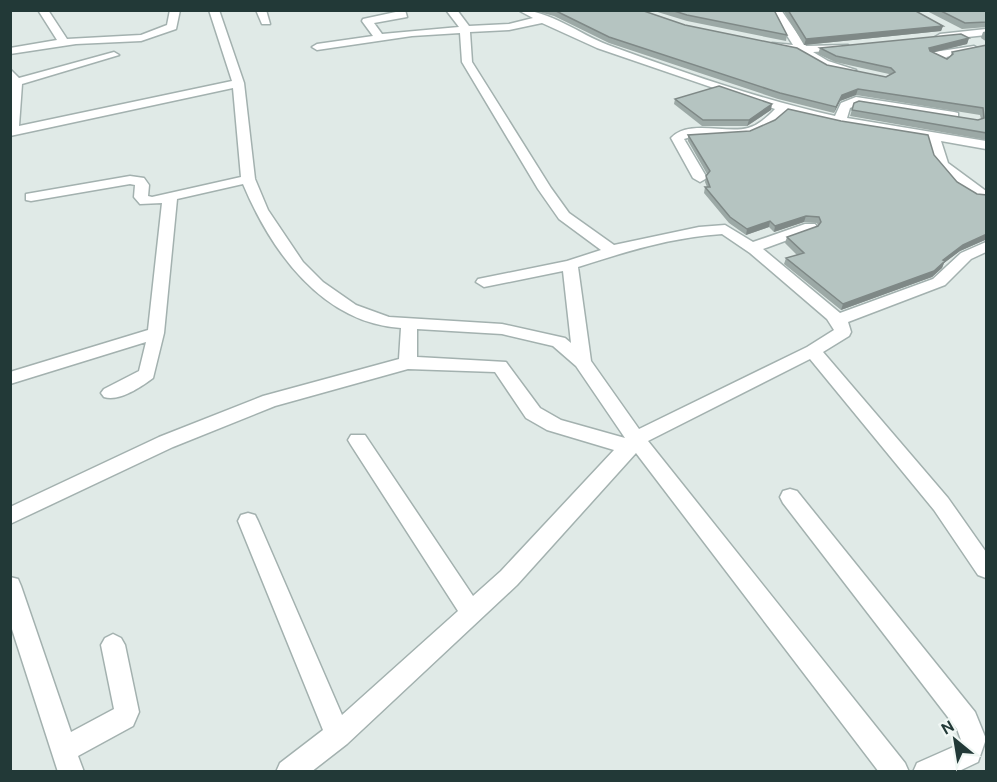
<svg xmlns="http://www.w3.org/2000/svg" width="997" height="782" viewBox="0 0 997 782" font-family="Ubuntu,sans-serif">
<rect width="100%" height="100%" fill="#e0eae7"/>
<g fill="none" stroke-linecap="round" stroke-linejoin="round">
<g stroke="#a3b1af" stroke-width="3">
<g id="minor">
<path d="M38 10H48L67 39 141 35 167 25 170 10H180L176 29 141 41 76 44 10 54V48L57 40Z"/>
<path d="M209 10H219L244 83 255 179 268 210 303 262 323 282 356 305 389 317 502 324 565 338 571 343 563 271 484 287 476 282 478 279 567 261 601 250 559 219 538 189 462 62 460 33 412 36 317 50 312 47 317 44 373 36 362 21 363 19 405 10 407 17 374 23 382 34 459 27 446 10H457L469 26 509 24 533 18 518 10C550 10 579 34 608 45 682 72 758 99 835 116L841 103 856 97 954 112 958 113V119L857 105 850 108 847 118 986 141V149L941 141 948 163 986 191V201C959 195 929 167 928 139L840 125 786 112C747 151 726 126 684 139L707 178 700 182 693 178 671 138C688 119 726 134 748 128 759 125 767 117 775 109L597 48 542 23 509 30 470 32 472 62 551 188 569 213 614 245 699 227 725 225 753 242 805 224H815L817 227 815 230 763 249 840 313 933 279 961 253 986 242V252L971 259 945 285 848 322 851 332 849 336 823 352 948 498 986 552V578L978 575 934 510 810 359 648 441 905 763 909 772H879L636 453 517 585 347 744 311 772H276L280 763 323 730 238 521 241 515 248 513 255 515 258 521 342 715 458 611 351 445 348 440 351 435H365L473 596 501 571 614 450 547 430 526 418 495 372 408 369 275 406 173 447 10 524V507L159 437 263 396 399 359 401 328C322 323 271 251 243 184L177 199 164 333 153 378C141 387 119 402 104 397L101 393 104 389 139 371 146 342 10 384V372L148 330 162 203 140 204 134 197 135 185 130 184 31 201 26 200V194L130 176 144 178 149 185 148 196 152 197 241 177 233 88 10 136V69L19 78 114 52 119 55 22 84 19 126 232 81ZM722 234 750 253 827 319 834 330 807 347 639 429 591 361 578 267C625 252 672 237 722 234ZM417 329 502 334 553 346 576 366 625 438 561 420 540 408 506 362 417 357Z"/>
<path d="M256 10H266L270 24H262Z"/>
<path d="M771 10H781L806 46 848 45 849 47 844 50 813 52 828 61 856 70V74C836 77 817 63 801 54 793 50 781 49 772 47V43L793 45Z"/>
<path d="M986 29V35L940 40 935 37 940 34Z"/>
<path d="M974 46 979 49 978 51 946 57 949 60 944 63 929 55 934 52Z"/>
<path d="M790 489 797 491 975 712 986 739 978 762 957 772H913L917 763 960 744 961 740 957 729 783 503 780 497 783 491Z"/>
<path d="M10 577 18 579 21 586 71 732 114 709 101 645 105 638 113 634 121 638 125 645 139 712 133 726 78 756 84 772H58L10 623Z"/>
</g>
</g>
<use href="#minor" fill="#fff" fill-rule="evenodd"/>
</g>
<g fill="#9ca9a6">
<path d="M531 10H641L685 25 827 65 886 77 890 75 889 74 835 62 818 54 820 48 969 38 967 44 933 52 947 59 950 57 952 52 987 45V140L850 116 854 103 978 120 981 119 980 115 856 95 840 101 834 113 778 99 609 43 554 16Z"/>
<path d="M651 10H774L787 35 786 41 687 21Z"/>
<path d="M783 10H914L943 26 941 31 804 45Z"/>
<path d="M925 10H987V27L962 29Z"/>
<path d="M987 31V42L981 38 983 32Z"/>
<path d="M675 99 771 110 747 126H702L674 104Z"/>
<path d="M688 135 934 155 957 182 977 194 987 195V241L985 240 960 251 944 263 942 268 932 277 841 310 784 264 786 258 797 255 785 243 787 237 818 226 817 223 804 222 774 232 769 227 746 235 729 223 704 193 705 187H707L705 182 706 176 707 174 688 141Z"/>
</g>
<g fill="#7f8987">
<path d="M943 26 941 31 804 45 806 39Z"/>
<path d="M969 38 967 44 927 54 929 48Z"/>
<path d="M858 89 856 95 840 101 834 113 836 107 842 95Z"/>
<path d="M772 104 771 110 747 126 749 120Z"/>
<path d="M806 216 804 222 774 232 775 226Z"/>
<path d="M770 221 769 227 746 235 747 229Z"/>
<path d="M987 234 985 240 960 251 944 263 942 268 932 277 841 310 843 304 943 260 963 245Z"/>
</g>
<g fill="#b5c4c1" stroke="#7f8987" stroke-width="1.5">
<path d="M554 10H641L685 25 797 48 827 65 886 77 895 72 891 68 836 56 820 48 961 34 969 38 929 48 930 51 947 59 953 54 952 52 987 45V133L852 110 854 103 859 101 978 120 984 118 983 108 858 89 842 95 836 107 780 93 609 37Z"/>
<path d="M671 10H774L787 35 687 15Z"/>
<path d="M788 10H914L943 26 806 39Z"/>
<path d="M939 10H987V22L965 23Z"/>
<path d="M719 86 772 104 749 120H703L675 99Z"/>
<path d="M788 109 841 121 928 135 934 155 957 182 977 194 987 195V234L963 245 943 260 945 261 934 271 843 304 786 258 804 253 787 237 818 226 821 222 819 217 806 216 775 226 770 221 747 229 730 217 705 187H710L706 176 710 171 688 135 750 131 775 120Z"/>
</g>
<rect width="997" height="782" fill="none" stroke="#223937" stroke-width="24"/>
<g transform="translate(955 740) rotate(330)" stroke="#f0f7f4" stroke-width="4.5" paint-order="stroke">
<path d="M0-4.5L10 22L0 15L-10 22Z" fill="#223937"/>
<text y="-9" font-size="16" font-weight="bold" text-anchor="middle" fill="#223937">N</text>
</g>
</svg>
